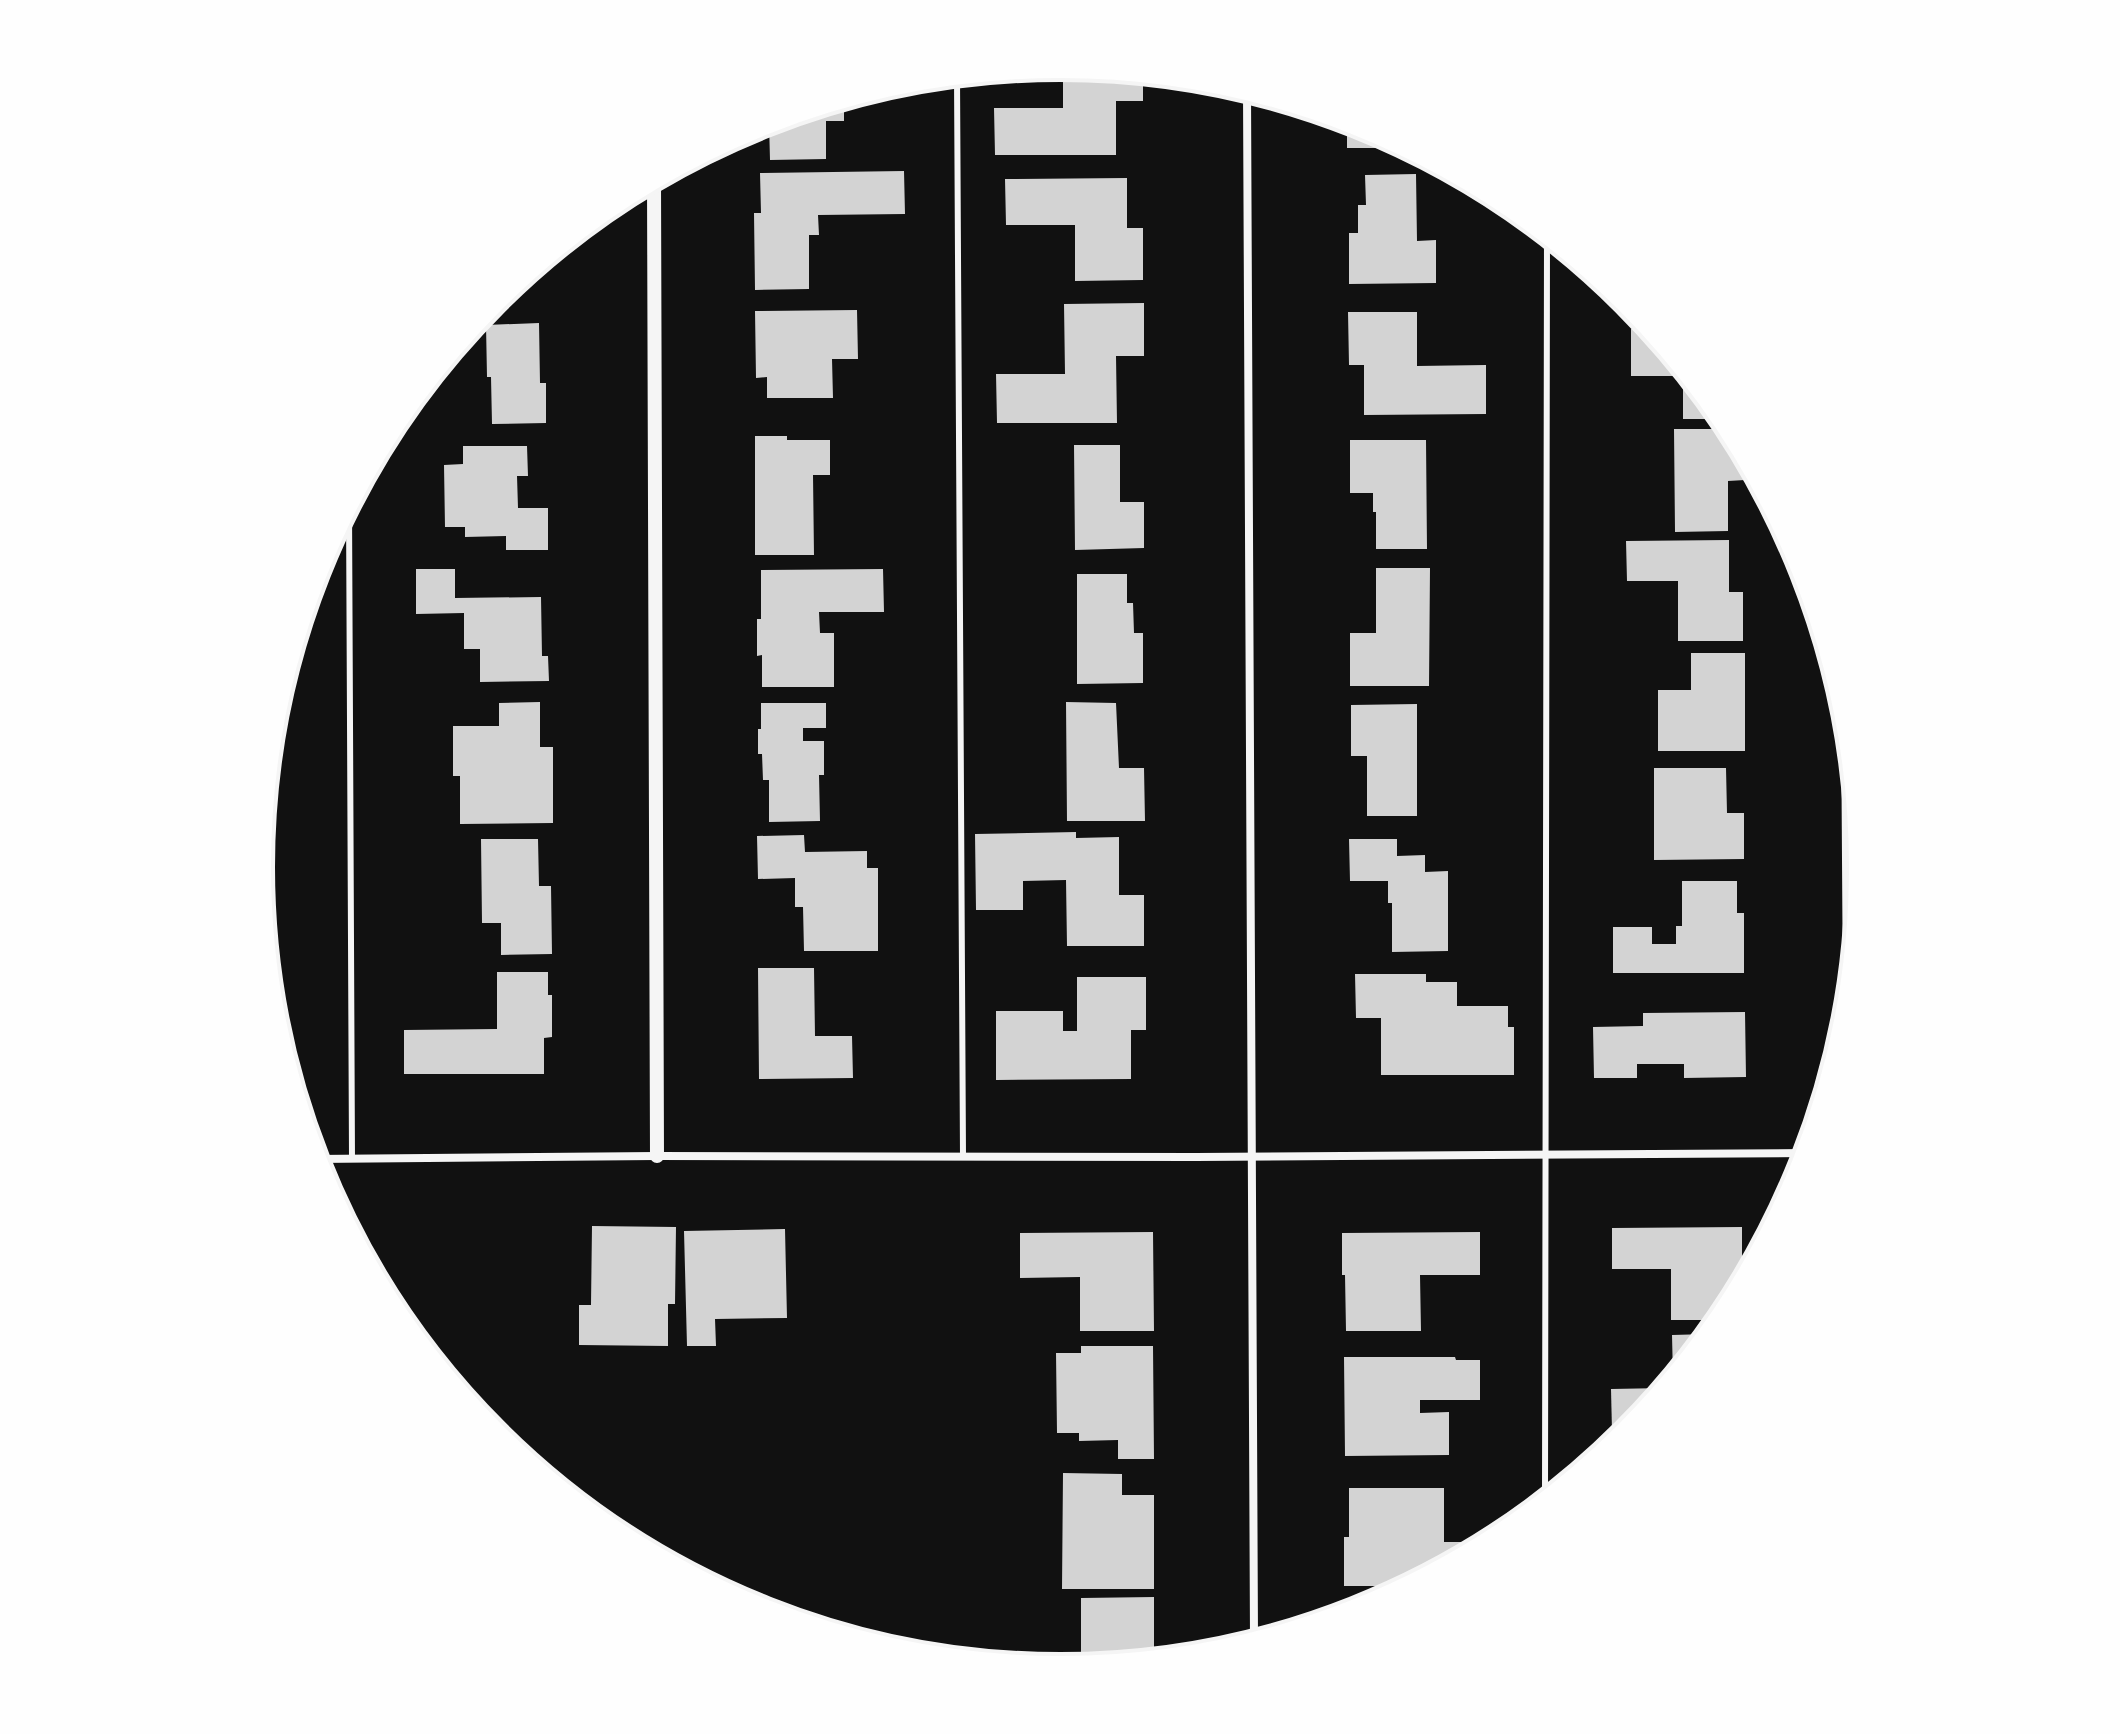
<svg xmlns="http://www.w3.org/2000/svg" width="2120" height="1734" viewBox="0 0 2120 1734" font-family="'DM Sans',sans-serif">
<rect width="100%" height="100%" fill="#111"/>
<g fill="#d3d3d3">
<path d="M1063 66 1143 74V101H1116V155H995L994 108H1063Z"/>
<path d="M844 100V121H826V159L770 160 769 122Z"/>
<path d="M1347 121 1367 127 1407 148H1347Z"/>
<path d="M904 171 905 214 818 215 819 235H809V289L755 290 754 213H761L760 173Z"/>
<path d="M1416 174 1417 241 1436 240V283L1349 284V233H1358V205H1366L1365 175Z"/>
<path d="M1127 178V228H1143V280L1075 281V225H1006L1005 179Z"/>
<path d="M523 276V291H505Z"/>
<path d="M1144 303V356H1116L1117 423H997L996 374H1065L1064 304Z"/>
<path d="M857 310 858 359H832L833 398H767V377L756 378 755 311Z"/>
<path d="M1348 312H1417V366L1486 365V414L1364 415V365H1349Z"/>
<path d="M539 323 540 383H546V423L492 424 491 377H487L486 325Z"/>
<path d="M1631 329H1650L1723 419H1683V376H1631Z"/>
<path d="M1674 429H1730L1744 456 1745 480 1728 481V531L1675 532Z"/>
<path d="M755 436H787V440H830V475H813L814 555H755Z"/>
<path d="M1350 440H1426L1427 549H1376V512H1373V493H1350Z"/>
<path d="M1074 445H1120V502H1144V548L1075 550Z"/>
<path d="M463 446H527L528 476H517L518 508H548V550H506V536L465 537V527H445L444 465 463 464Z"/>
<path d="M1729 540V592H1743V641H1678V581H1627L1626 541Z"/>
<path d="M1376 568H1430L1429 686H1350V633H1376Z"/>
<path d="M416 569H455V598L541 597 542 656H548L549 681 480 682V649H464V613L416 614Z"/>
<path d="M883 569 884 612H819L820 633H834V687H762V655L757 656V619H761V570Z"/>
<path d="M1077 574H1127V603H1133L1134 633H1143V683L1077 684Z"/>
<path d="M1691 653H1745V751H1658V690H1691Z"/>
<path d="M540 702V747H553V823L460 824V776H453V726H499V703Z"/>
<path d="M1066 702 1116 703 1119 768H1144L1145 821H1067Z"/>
<path d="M761 703H826V728H803V741H824V775H819L820 821 769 822V780H763L762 754H758V729H761Z"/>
<path d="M1417 704V816H1367V756H1351V705Z"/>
<path d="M1654 768H1726L1727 813H1744V859L1654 860Z"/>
<path d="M1076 832V838L1119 837V895H1144V946H1067L1066 880 1023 881V910H976L975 834Z"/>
<path d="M804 835 805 852 867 851V868H878V951H804L803 907H795V878L758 879 757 836Z"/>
<path d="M481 839H538L539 886H551L552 954 501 955V923H482Z"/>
<path d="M1349 839H1397V856L1425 855V872L1448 871V951L1392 952V903H1388V881H1350Z"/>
<path d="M1682 881H1737V913H1744V973H1613V927H1652V944H1676V926H1682Z"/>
<path d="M758 968H814L815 1036H852L853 1078 759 1079Z"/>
<path d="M497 972H548V995H552V1037L544 1038V1074H404V1030L497 1029Z"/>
<path d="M1355 974H1426V982H1457V1006H1508V1027H1514V1075H1381V1018H1356Z"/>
<path d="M1077 977H1146V1030H1131V1079L996 1080V1011H1063V1031H1077Z"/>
<path d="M1745 1012 1746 1077 1684 1078V1064H1637V1078H1594L1593 1027 1643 1026V1013Z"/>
<path d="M592 1226 676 1227 675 1304H668V1346L579 1345V1305H591Z"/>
<path d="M1742 1227V1282L1726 1312 1719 1320H1671V1269H1612V1228Z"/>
<path d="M785 1229 787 1318 715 1319 716 1346H687L684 1231Z"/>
<path d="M1153 1232 1154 1331H1080V1277L1020 1278V1233Z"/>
<path d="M1480 1232V1275H1420L1421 1331H1346L1345 1275H1342V1233Z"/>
<path d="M1708 1334 1692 1353 1673 1377 1672 1335Z"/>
<path d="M1081 1346H1153L1154 1459H1118V1440L1079 1441V1433H1057L1056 1353H1081Z"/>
<path d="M1344 1357H1455L1456 1360H1480V1400H1420V1413L1449 1412V1455L1345 1456Z"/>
<path d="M1664 1388 1628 1431H1612L1611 1389Z"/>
<path d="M1063 1473 1122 1474V1495H1154V1589H1062Z"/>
<path d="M1349 1488H1444V1542H1481V1546L1406 1586H1344V1537H1349Z"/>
<path d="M1154 1597V1659L1081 1666V1598Z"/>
</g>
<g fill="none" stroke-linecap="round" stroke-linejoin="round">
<g stroke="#f5f5f5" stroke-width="6">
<path d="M957 76 963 1157"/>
<path d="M349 505 352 1159"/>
<path d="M1545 1500 1547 235"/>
</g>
<g stroke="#f5f5f5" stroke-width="8">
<path d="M1247 91 1254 1641"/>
<path d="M1845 710 1847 1007"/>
<path d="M316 1159 657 1156 1196 1157 1806 1153"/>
</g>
<path stroke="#f5f5f5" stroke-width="14" d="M654 180 657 1156"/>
</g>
<path d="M0 0H2120V1734H0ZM273 867a787 787 0 1 1 1574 0a787 787 0 1 1-1574 0Z" fill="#fefefe" fill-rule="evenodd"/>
<path fill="none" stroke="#f5f5f5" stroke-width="4" d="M273 867a787 787 0 1 1 1574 0a787 787 0 1 1-1574 0Z"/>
</svg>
